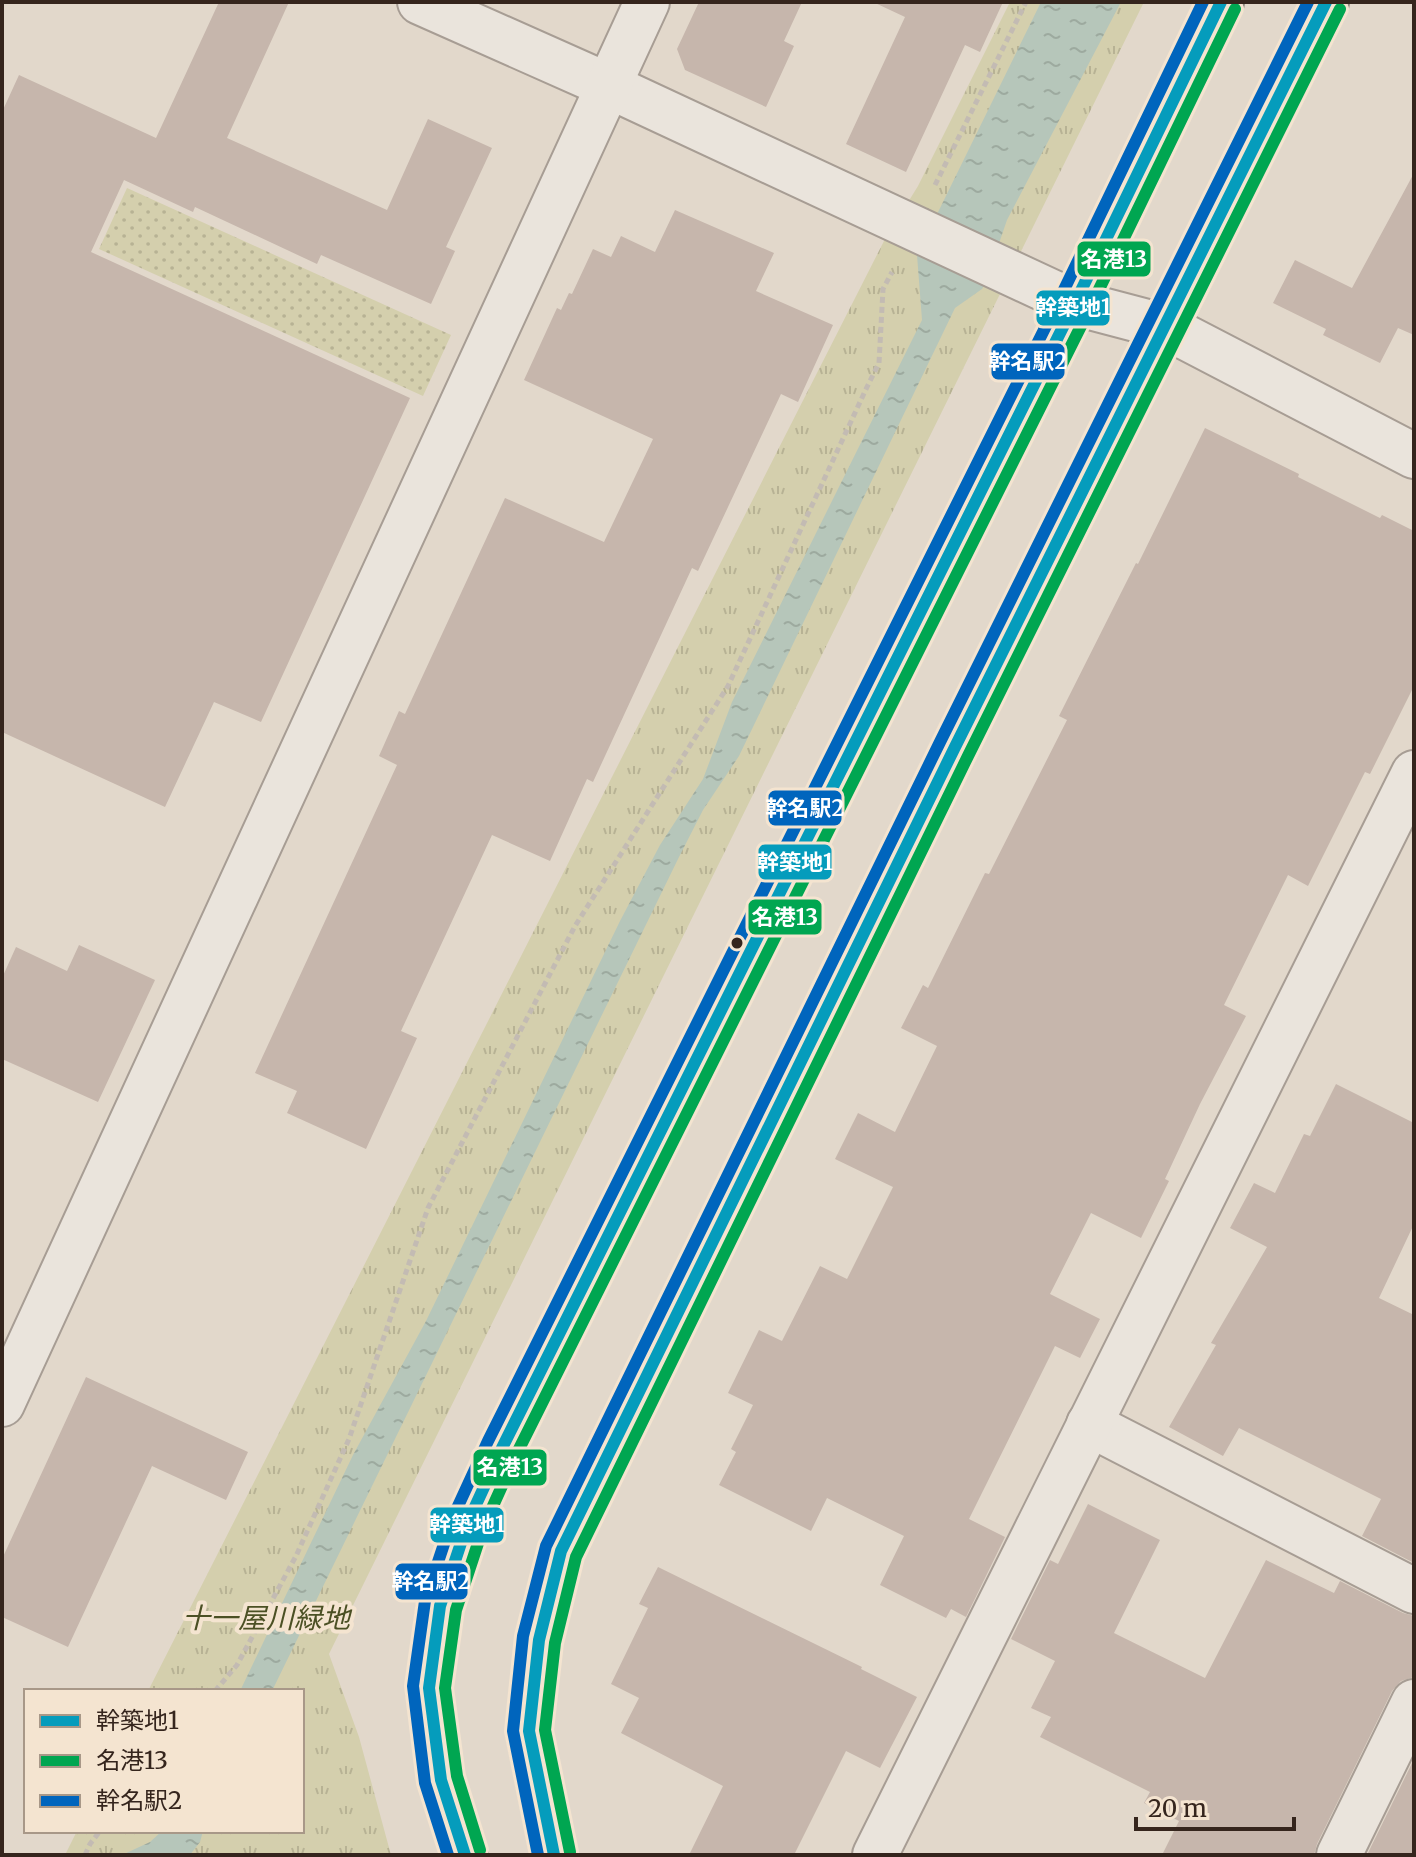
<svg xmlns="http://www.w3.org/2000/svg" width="1416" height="1857" viewBox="0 0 1416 1857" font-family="Merriweather,'Noto Sans JP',serif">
<defs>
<pattern id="grass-dots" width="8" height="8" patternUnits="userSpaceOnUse" patternTransform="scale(2)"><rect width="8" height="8" fill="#d4cfad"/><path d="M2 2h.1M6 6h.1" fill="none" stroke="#b7b294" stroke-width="1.8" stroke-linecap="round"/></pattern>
<pattern id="park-tufts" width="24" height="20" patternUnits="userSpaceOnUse" patternTransform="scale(2)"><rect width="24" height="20" fill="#d4cfad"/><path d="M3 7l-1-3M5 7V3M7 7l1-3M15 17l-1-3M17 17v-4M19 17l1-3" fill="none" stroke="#b7b294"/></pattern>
<pattern id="water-ripples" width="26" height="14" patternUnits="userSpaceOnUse" patternTransform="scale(2)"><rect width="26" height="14" fill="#b6c6ba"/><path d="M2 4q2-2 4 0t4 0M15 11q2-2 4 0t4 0" fill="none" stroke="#9daa9f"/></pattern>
</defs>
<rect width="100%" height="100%" fill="#e2d8cb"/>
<path fill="url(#grass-dots)" d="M127 188 451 335 423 396 99 249Z"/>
<path fill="url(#park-tufts)" d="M1010 2H1144L329 1654 359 1737 391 1855H65L77 1831H302V1691H148L884 241 918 186Z"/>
<g fill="url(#water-ripples)">
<path d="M1041 2H1121L1007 220 985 284 982 289 955 308 739 756 703 810 679 857 272 1691H240L353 1455 426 1321 620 921 660 845 703 779 732 702 922 320 917 255Z"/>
<path d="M162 1831H203L200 1842 190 1855H122L150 1842Z"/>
</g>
<g fill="#c6b6ac">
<path d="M219 2H289L227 138 387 210 428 119 492 148 446 247 455 251 431 304 321 255 317 264 195 207 193 212 124 180 91 252 410 398 261 722 214 702 165 807 2 732V112L19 75 156 138Z"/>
<path d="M699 2H802L784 41 794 46 766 107 685 70 677 49Z"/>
<path d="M873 2H1003L980 52 965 45 906 172 846 144 905 17Z"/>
<path d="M1414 173V335L1398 328 1380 363 1323 335 1326 329 1273 303 1295 260 1352 288Z"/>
<path d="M675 210 774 253 756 291 833 325 798 402 781 394 698 571 692 568 593 782 587 779 550 861 492 835 401 1031 417 1038 366 1149 287 1113 297 1091 255 1073 397 765 379 756 399 711 405 714 505 498 604 542 653 439 524 380 557 308 561 310 569 293 572 294 593 249 611 257 621 236 655 252Z"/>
<path d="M1205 428 1299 474 1298 477 1380 518 1382 515 1414 531V686L1370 774 1365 772 1308 886 1288 875 1224 1005 1246 1016 1200 1104 1165 1179 1169 1181 1141 1238 1091 1213 1050 1294 1100 1319 1080 1358 1055 1346 969 1519 1005 1537 966 1617 951 1609 946 1618 880 1585 904 1536 827 1498 811 1531 719 1485 736 1452 731 1449 753 1405 728 1393 759 1330 782 1341 820 1266 847 1279 893 1187 835 1159 858 1113 895 1132 937 1046 901 1028 923 985 928 988 985 873 989 874 1067 720 1059 716 1136 563 1138 564Z"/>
<path d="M79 945 155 980 98 1102 2 1059V978L16 947 67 971Z"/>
<path d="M1336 1084 1414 1123V1224L1379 1298 1414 1315V1563L1362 1536 1381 1499 1239 1428 1223 1456 1169 1427 1216 1345 1211 1343 1267 1247 1230 1228 1254 1183 1275 1193 1304 1134 1310 1136Z"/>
<path d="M86 1377 248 1452 226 1500 152 1466 68 1647 2 1617V1559Z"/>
<path d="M1088 1504 1160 1540 1114 1633 1205 1678 1266 1560 1334 1593 1340 1581 1403 1613 1414 1616V1677L1401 1681 1392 1691 1317 1844 1314 1855H1162L1179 1821 1144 1803 1150 1792 1040 1737 1051 1717 1031 1708 1055 1661 1011 1639 1050 1560 1058 1564Z"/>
<path d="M658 1567 862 1667 861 1669 917 1697 880 1768 846 1751 794 1855H689L723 1786 621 1733 639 1698 611 1684 648 1608 639 1604Z"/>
<path d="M1414 1759V1855H1367Z"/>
</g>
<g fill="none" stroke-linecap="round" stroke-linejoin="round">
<g stroke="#a79d94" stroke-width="48">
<g id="minor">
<path d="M420 2 609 86 1075 303 1166 327"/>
<path d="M2 1404 647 2"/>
<path d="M1089 1424 1414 1591"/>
<path d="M875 1855 1414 773"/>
<path d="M1339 1855 1414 1702"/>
</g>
</g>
<g stroke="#a79d94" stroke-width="48">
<path id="tertiary" d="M1166 327 1414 456"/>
</g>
<g stroke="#8c837b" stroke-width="48">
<g id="primary">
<path d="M465 1855 441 1780 429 1688 440 1606 468 1522 502 1448 1075 303 1221 2"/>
<path d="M554 1855 529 1731 539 1640 561 1551 954 749 1326 2"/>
</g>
</g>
<g stroke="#c3bbb3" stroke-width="5" stroke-dasharray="6 4" stroke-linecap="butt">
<path d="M935 185 1026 2"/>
<path d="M215 1691 237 1665 296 1556 349 1439 428 1208 575 926 728 686 867 387 879 363 883 289 892 272"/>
<path d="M85 1855 90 1844 100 1831"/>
</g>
<use href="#minor" stroke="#eae4dc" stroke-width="44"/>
<use href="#tertiary" stroke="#eae4dc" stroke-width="44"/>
<use href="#primary" stroke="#e1d9ce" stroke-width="44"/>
<g stroke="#f4e4d0" stroke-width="18">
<g id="bus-1">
<path d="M465 1855 441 1780 429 1688 440 1606 468 1522 502 1448 1075 303 1221 2"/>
<path d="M554 1855 529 1731 539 1640 561 1551 954 749 1326 2"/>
</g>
</g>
<g stroke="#f4e4d0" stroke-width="18">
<g id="bus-2">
<path d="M480 1850 457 1776 445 1688 456 1610 483 1528 516 1455 1089 310 1235 9"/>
<path d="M570 1852 545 1730 555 1643 576 1557 968 756 1340 9"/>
</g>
</g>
<g stroke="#f4e4d0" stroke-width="18">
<g id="bus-3">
<path d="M448 1855 425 1783 413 1686 425 1601 453 1517 488 1441 1061 296 1203 2"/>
<path d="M538 1855 513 1731 523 1636 546 1546 940 742 1308 2"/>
</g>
</g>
<use href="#bus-1" stroke="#059cbc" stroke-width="12"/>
<use href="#bus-2" stroke="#00a651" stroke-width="12"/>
<use href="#bus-3" stroke="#0065bd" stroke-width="12"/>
</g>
<circle fill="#35251d" stroke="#f4e4d0" stroke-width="3" cx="737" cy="943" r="7"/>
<g text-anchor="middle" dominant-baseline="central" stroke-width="8" stroke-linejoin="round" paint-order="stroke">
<g font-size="28" font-style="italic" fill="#4b5024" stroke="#f4e4d0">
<text x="266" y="1618">十一屋川緑地</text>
</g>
</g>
<g stroke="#f4e4d0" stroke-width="3">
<rect x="1076" y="240" width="76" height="38" rx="8" fill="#00a651"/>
<rect x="1035" y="289" width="76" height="38" rx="8" fill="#059cbc"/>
<rect x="990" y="342" width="76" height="39" rx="8" fill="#0065bd"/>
<rect x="767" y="789" width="76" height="38" rx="8" fill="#0065bd"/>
<rect x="757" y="843" width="76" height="38" rx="8" fill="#059cbc"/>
<rect x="747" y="898" width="76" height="38" rx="8" fill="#00a651"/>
<rect x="472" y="1448" width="76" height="39" rx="8" fill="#00a651"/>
<rect x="429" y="1506" width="76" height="38" rx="8" fill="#059cbc"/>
<rect x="394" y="1562" width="75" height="39" rx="8" fill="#0065bd"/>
</g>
<g font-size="22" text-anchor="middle" font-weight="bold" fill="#fff">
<text x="1114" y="267">名港13</text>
<text x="1073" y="315">幹築地1</text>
<text x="1028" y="369">幹名駅2</text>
<text x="805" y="816">幹名駅2</text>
<text x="795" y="870">幹築地1</text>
<text x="785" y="925">名港13</text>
<text x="510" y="1475">名港13</text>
<text x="467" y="1532">幹築地1</text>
<text x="431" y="1589">幹名駅2</text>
</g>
<rect width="1416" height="1857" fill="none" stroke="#35251d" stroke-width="8"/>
<rect x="24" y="1689" width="280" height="144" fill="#f4e4d0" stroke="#a89888" stroke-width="2"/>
<rect x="40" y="1715" width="40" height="12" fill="#059cbc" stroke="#a89888" stroke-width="2"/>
<text x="96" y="1729" font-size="24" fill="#35251d">幹築地1</text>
<rect x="40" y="1755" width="40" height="12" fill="#00a651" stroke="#a89888" stroke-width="2"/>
<text x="96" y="1769" font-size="24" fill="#35251d">名港13</text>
<rect x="40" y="1795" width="40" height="12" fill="#0065bd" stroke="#a89888" stroke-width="2"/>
<text x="96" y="1809" font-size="24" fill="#35251d">幹名駅2</text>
<path d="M1136 1817v12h158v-12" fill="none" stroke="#35251d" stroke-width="4"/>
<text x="1148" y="1817" font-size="24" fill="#35251d" stroke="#f4e4d0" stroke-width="6" paint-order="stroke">20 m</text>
</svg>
